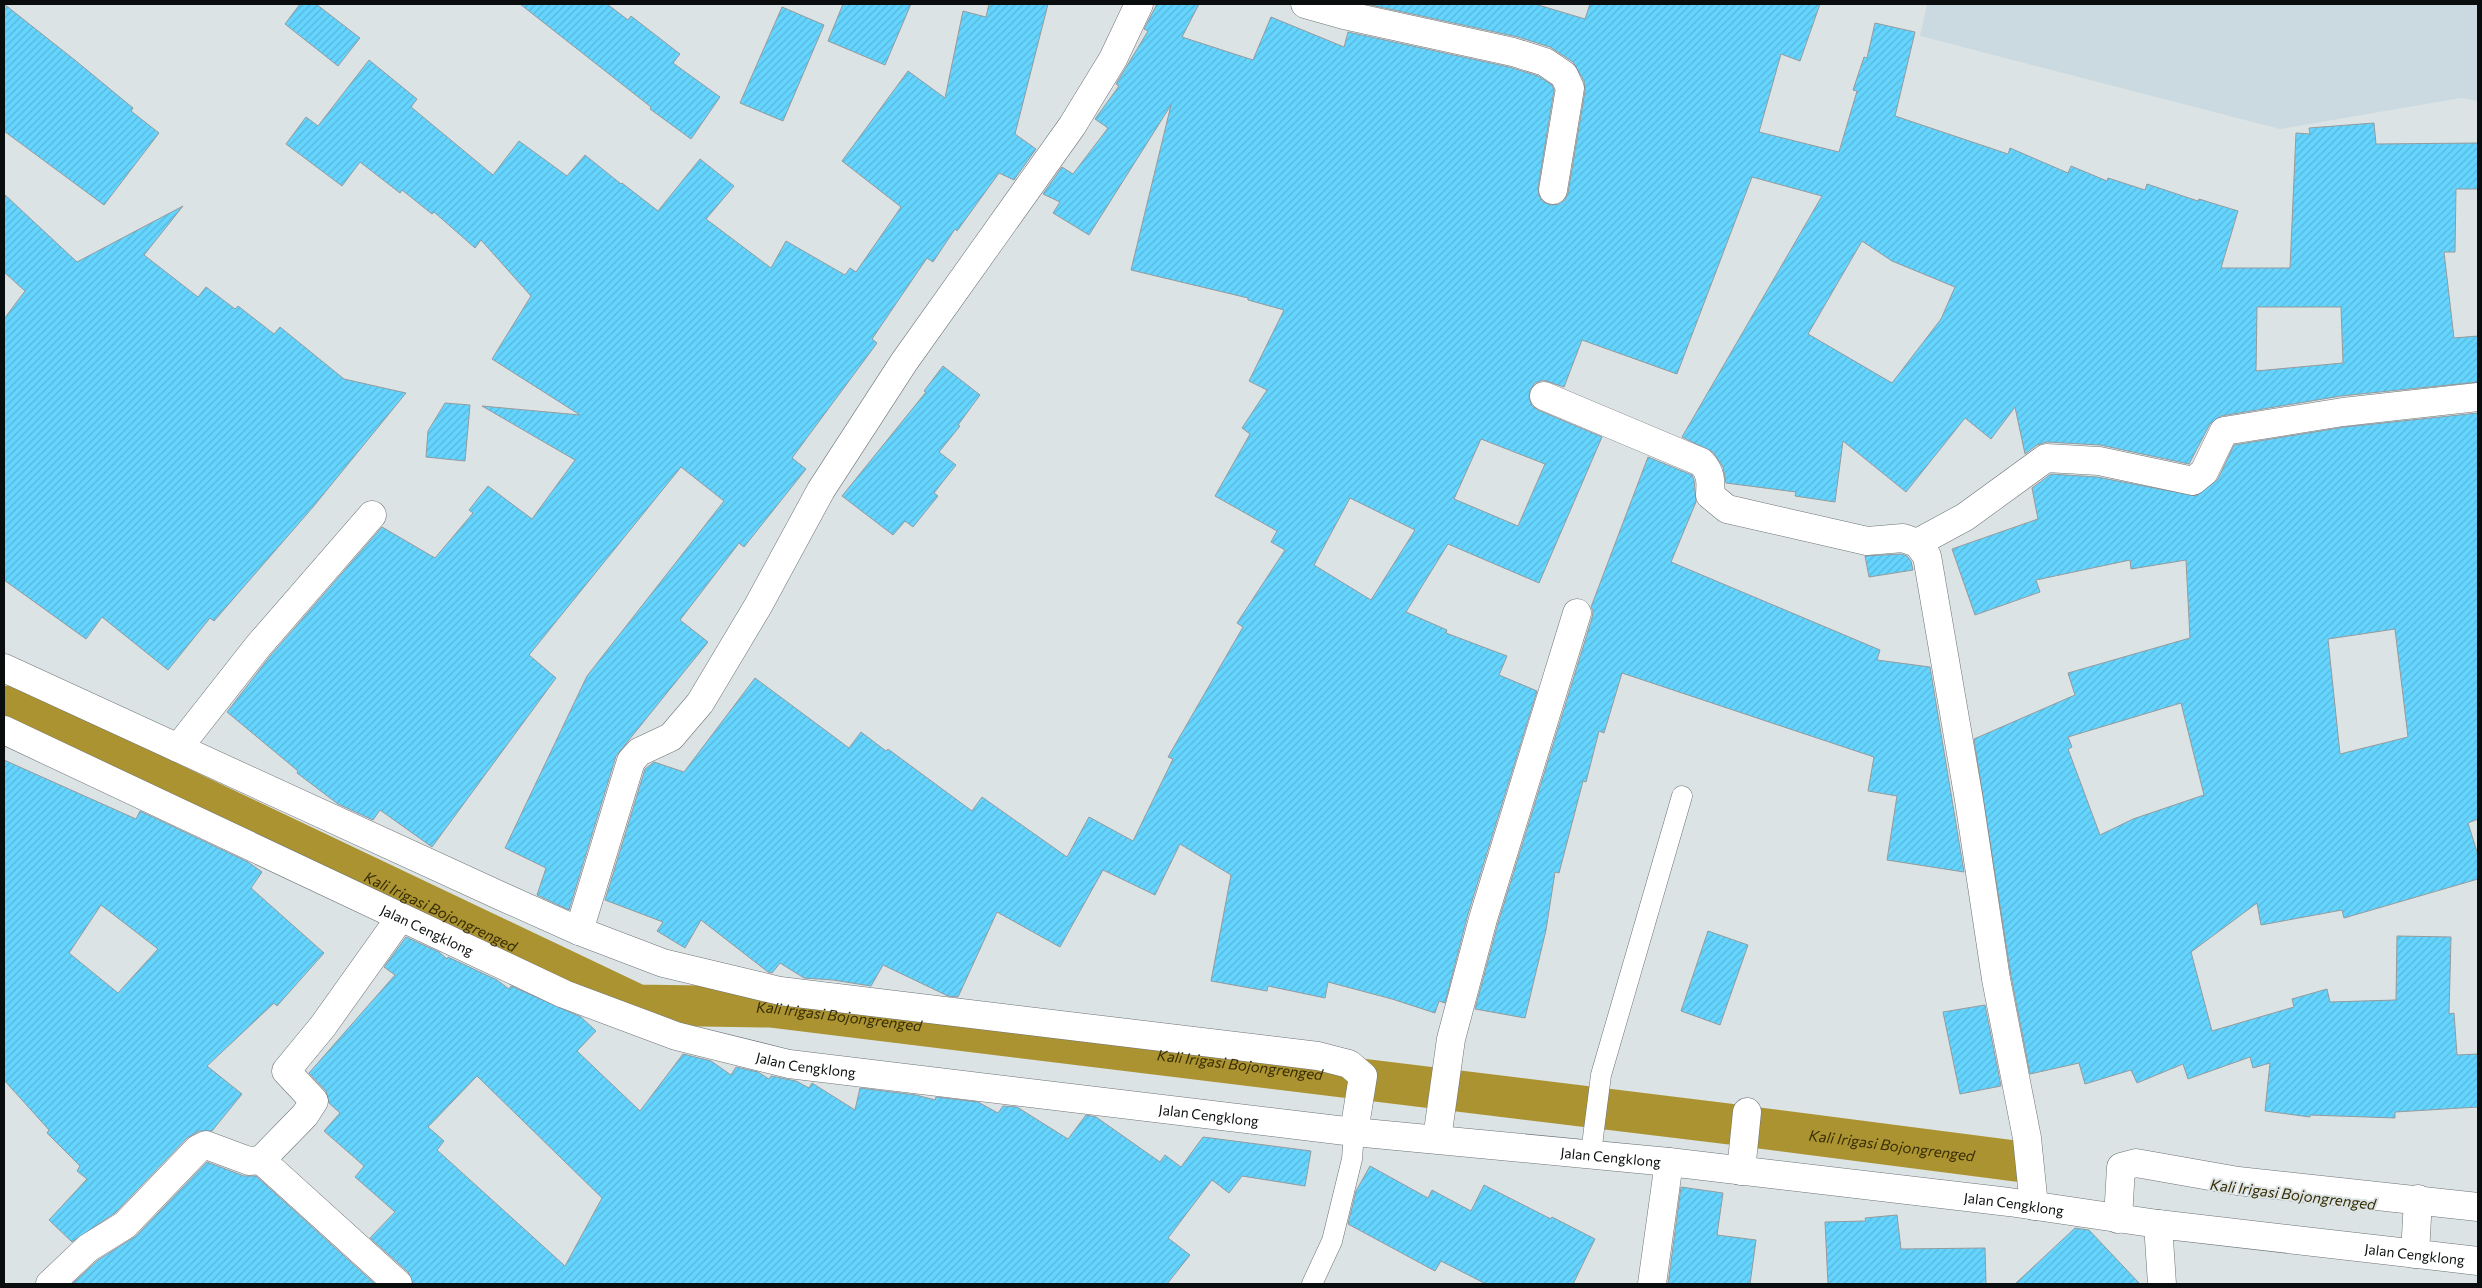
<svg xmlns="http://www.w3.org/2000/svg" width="2482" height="1288" viewBox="0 0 2482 1288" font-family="Commissioner,sans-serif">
<defs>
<pattern id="building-hatch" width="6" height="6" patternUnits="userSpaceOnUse" patternTransform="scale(1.25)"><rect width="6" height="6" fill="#65d5ff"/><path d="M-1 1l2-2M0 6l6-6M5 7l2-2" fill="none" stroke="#56b6d9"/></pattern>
</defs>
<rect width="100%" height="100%" fill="#dce3e5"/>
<path fill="#cbdae0" d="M1927 4H2478V101L2461 98 2280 129 1920 36Z"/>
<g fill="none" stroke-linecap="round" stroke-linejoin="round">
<g stroke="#ab9332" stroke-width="41">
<path id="s1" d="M9 706 638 1005 770 1007 1729 1124"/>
<path id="s2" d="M1759 1128 2023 1162"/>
</g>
</g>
<g fill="url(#building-hatch)" stroke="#949b9d" fill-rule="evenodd">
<path d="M4 4 76 61 133 108 131 111 159 133 104 205 4 131Z"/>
<path d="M300 4H316L360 38 338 66 285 24Z"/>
<path d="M520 4H607L628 20 631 16 680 54 673 63 720 97 691 139 650 109 651 107Z"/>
<path d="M843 4H911L885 65 828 41Z"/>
<path d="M989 4H1048L1015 134 1036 149 1014 180 999 173 957 231 955 229 933 262 927 258 872 339 877 343 792 458 806 469 744 547 739 543 680 620 708 642 616 756 569 910 537 895 546 868 505 848 587 676 724 501 681 467 529 655 556 678 432 847 380 810 373 820 338 804 297 773 298 771 227 712 271 655 382 527 435 558 473 513 469 510 488 486 532 519 575 460 482 406 580 415 492 359 531 296 481 240 475 248 434 212 432 214 402 190 400 193 360 162 342 186 286 144 306 117 318 126 369 60 417 99 411 107 493 175 519 141 567 176 585 155 621 184 622 183 658 211 700 159 734 186 706 219 771 268 786 241 845 275 850 268 856 272 901 207 842 161 908 71 945 98 963 11 986 17Z"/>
<path d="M1157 4H1199L1182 37 1253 60 1271 17 1344 47 1348 32 1509 67 1538 76 1552 85 1554 90 1538 188 1539 196 1543 202 1551 205 1559 204 1565 200 1568 193 1585 91 1584 81 1573 62 1550 47 1518 37 1366 4H1535L1585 19 1590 4H1820L1800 61 1781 54 1759 132 1839 152 1857 91 1853 90 1864 57 1867 58 1875 23 1915 32 1895 116 2008 154 2010 148 2068 173 2071 166 2107 181 2108 178 2145 190 2147 184 2198 201 2199 199 2238 211 2221 268H2290L2296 133 2310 134 2309 128 2374 123 2376 144 2478 143V189H2456L2455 252H2444L2454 338 2478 336V382L2341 396 2221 416 2210 424 2189 464 2100 445 2047 442 2037 445 2025 454 2015 407 1991 439 1965 418 1906 492 1843 441 1835 502 1795 496 1796 492 1726 483 1723 467 1713 452 1682 437 1822 196 1752 177 1677 374 1582 340 1564 387 1543 380 1535 383 1530 390 1529 398 1532 406 1538 410 1602 437 1539 583 1448 544 1406 612 1447 630 1446 633 1507 656 1499 675 1537 691 1468 914 1445 1003 1439 1001 1435 1013 1392 999 1328 982 1325 998 1268 986 1267 991 1211 981 1231 875 1180 844 1155 895 1103 870 1060 947 997 912 958 997 948 996 883 965 871 986 833 980 804 978 780 963 772 973 768 972 701 920 685 948 657 931 663 922 605 900 645 769 654 762 684 772 755 678 849 748 861 732 886 751 888 749 972 811 982 797 1067 857 1089 817 1133 841 1173 759 1168 757 1243 627 1237 623 1285 550 1271 542 1277 531 1215 496 1250 434 1242 428 1267 390 1249 381 1284 310 1248 300V298L1131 270 1171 105 1089 235 1053 213 1060 202 1043 194 1062 167 1073 174 1108 128 1095 119 1119 86 1116 84 1148 31 1144 29ZM1862 241 1892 261 1955 287 1941 319 1892 383 1808 334ZM2257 307H2341L2343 363 2256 371ZM1481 439 1545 464 1518 526 1454 499ZM1350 498 1415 530 1371 600 1314 565Z"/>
<path d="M782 7 824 25 783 121 740 103Z"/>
<path d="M4 194 77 262 183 206 144 255 198 297 206 287 235 309 238 306 274 334 280 327 344 379 406 393 313 507 214 621 210 618 168 670 102 617 86 639 4 580V319L25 291 4 272Z"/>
<path d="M943 366 980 395 958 425 960 426 939 452 956 465 934 493 938 496 913 527 905 521 893 535 842 496 926 392 924 391Z"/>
<path d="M445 403 470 405 465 461 426 457 428 431Z"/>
<path d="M2478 413V819L2468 823 2478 855V879L2344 918 2342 910 2261 925 2257 903 2191 952 2212 1031 2294 1007 2292 999 2327 989 2330 1002 2396 1000 2397 936 2451 937 2449 1014 2454 1013 2457 1055 2478 1054V1107L2395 1112V1118L2310 1115V1117L2265 1111 2270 1063 2253 1068 2250 1057 2188 1079 2183 1064 2137 1083 2131 1070 2085 1084 2079 1063 2030 1074 2011 976 1974 739 2075 695 2068 673 2190 638 2186 560 2131 569 2130 560 2036 580 2040 592 1975 615 1952 549 2038 519 2032 488 2051 474 2097 477 2196 496 2218 479 2234 445 2345 427ZM2395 629 2408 737 2340 754 2328 639ZM2181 703 2204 795 2133 819 2100 835 2068 749 2072 747 2068 737Z"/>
<path d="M1648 457 1692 475 1694 480 1696 502 1671 562 1880 650 1877 660 1930 667 1964 872 1887 860 1897 796 1868 791 1874 757 1622 673 1604 733 1599 731 1586 782 1583 781 1559 873 1555 872 1546 930 1525 1018 1475 1009 1498 923 1592 618 1593 611 1591 607Z"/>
<path d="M1901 554 1907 556 1911 561 1913 570 1869 577 1865 556Z"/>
<path d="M4 760 136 819 140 811 248 862 262 872 251 888 324 953 277 1006 274 1003 207 1066 242 1094 212 1131H199L187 1138 115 1213 72 1242 49 1220 87 1179 77 1171 80 1166 47 1133 49 1130 4 1080ZM101 905 158 949 118 993 69 953Z"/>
<path d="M1708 931 1748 945 1720 1025 1681 1011Z"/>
<path d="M406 937 439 952 447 959 448 957 497 980 509 989 511 986 581 1017 596 1031 577 1051 640 1111 683 1054 711 1061 731 1075 736 1067 758 1072 769 1079 771 1076 796 1081 809 1088 812 1083 855 1110 860 1088 916 1095 935 1100 936 1097 978 1102 998 1113 1003 1106 1017 1107 1068 1139 1086 1115 1096 1117 1160 1162 1165 1155 1181 1167 1203 1137 1311 1151 1305 1186 1242 1176 1229 1193 1212 1180 1168 1238 1190 1255 1167 1284H413L408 1272 370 1238 395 1212 355 1177 364 1166 324 1131 340 1113 329 1103 326 1091 309 1073 395 975 384 967ZM477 1076 602 1198 565 1266 437 1150 444 1141 428 1127Z"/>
<path d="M1985 1005 2001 1086 1960 1094 1943 1012Z"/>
<path d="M207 1162 244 1176H256L375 1284H72L98 1260 136 1236Z"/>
<path d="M1370 1166 1428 1198 1432 1190 1471 1211 1484 1185 1551 1219 1552 1217 1595 1239 1573 1284H1486L1441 1261 1435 1271 1348 1224 1356 1191Z"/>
<path d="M1681 1187 1723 1193 1717 1235 1756 1240 1750 1284H1668Z"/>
<path d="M1897 1215 1901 1249 1985 1248 1986 1284H1828L1825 1222 1866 1221 1865 1218Z"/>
<path d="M2075 1228 2089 1230 2140 1284H2015Z"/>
</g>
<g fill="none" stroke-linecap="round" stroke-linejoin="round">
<g stroke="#6d7376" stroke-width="21">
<g id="service">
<path d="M1591 1153 1601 1075 1682 796"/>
<path d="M1312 1284 1332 1241 1352 1159 1354 1132"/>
</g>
</g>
<g stroke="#6d7376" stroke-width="29">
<g id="minor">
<path d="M1305 4 1344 15 1513 52 1545 62 1564 75 1570 88 1553 190"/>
<path d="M1544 396 1701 462C1711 472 1711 481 1710 495L1727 509 1867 541 1903 538 1917 543 1927 556 1969 800 1996 979 2027 1138 2034 1206"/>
<path d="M1917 543 1965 517 2046 458 2099 461 2193 481 2204 472 2224 431 2343 412 2478 397"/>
<path d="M4 668 503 897 579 931 663 963 780 991 1318 1056 1349 1064 1363 1076 1354 1132"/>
<path d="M178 748 259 645 372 515"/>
<path d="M579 931 631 761 639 752 671 737 700 703 758 606 821 490 904 362 1072 126 1113 59 1139 4"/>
<path d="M1437 1139 1451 1039 1483 919 1577 613"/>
<path d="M261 1160 398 1284"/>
<path d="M1741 1171 1747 1112"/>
<path d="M2118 1219 2121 1167 2136 1163 2238 1181 2478 1207"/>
<path d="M2158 1224 2162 1284"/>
<path d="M2415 1254 2418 1199"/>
<path d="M50 1284 88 1248 125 1225 198 1149 206 1145 249 1161 261 1160 305 1115 314 1101 286 1071 323 1026 400 918"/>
<path d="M1652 1284 1669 1162"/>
</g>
</g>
<g stroke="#6d7376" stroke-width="29">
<g id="secondary">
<path id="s3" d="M4 730 564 994 676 1036 789 1064 1354 1132 1669 1162 2009 1202 2158 1224 2478 1261"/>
</g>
</g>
<use href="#service" stroke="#fff" stroke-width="20"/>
<use href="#minor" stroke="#fff" stroke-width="28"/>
<use href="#secondary" stroke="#fff" stroke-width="28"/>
</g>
<g text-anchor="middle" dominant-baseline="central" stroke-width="4" stroke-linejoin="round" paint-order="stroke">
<g font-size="14" fill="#0a0d0e" stroke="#dce3e5">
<text stroke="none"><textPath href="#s3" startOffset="468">Jalan Cengklong</textPath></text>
<text stroke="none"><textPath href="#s3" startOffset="872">Jalan Cengklong</textPath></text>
<text stroke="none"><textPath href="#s3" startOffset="1278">Jalan Cengklong</textPath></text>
<text stroke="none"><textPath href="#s3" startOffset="1682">Jalan Cengklong</textPath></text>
<text stroke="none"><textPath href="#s3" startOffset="2088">Jalan Cengklong</textPath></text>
<text stroke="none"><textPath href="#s3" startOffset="2492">Jalan Cengklong</textPath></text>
</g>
<g font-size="15" font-style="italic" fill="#372d03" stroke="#dce3e5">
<text stroke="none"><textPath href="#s1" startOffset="478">Kali Irigasi Bojongrenged</textPath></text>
<text stroke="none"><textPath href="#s1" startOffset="898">Kali Irigasi Bojongrenged</textPath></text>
<text stroke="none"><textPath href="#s1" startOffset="1302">Kali Irigasi Bojongrenged</textPath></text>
<text stroke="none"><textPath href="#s2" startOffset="134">Kali Irigasi Bojongrenged</textPath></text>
<text transform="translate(2293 1194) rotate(7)">Kali Irigasi Bojongrenged</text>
</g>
</g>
<rect width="2482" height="1288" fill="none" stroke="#0a0d0e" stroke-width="10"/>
</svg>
